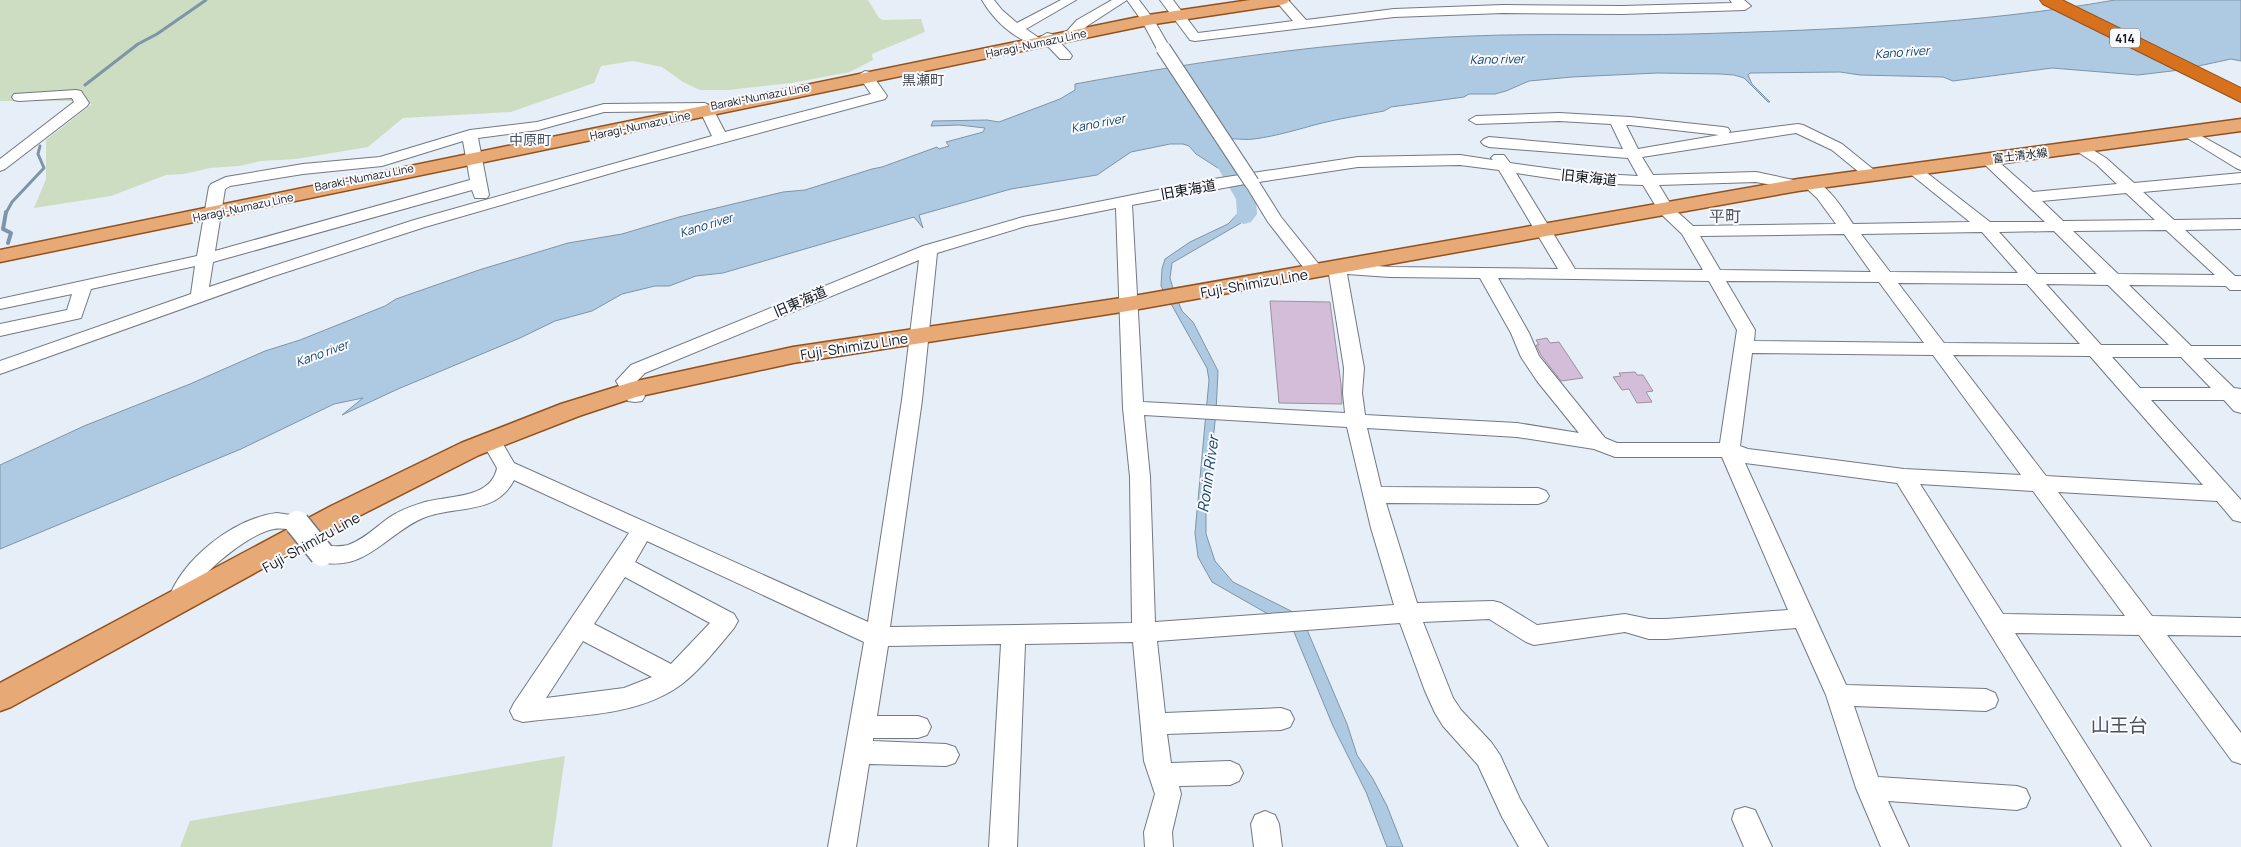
<svg xmlns="http://www.w3.org/2000/svg" width="2241" height="847" viewBox="0 0 2241 847" font-family="Manrope,'Noto Sans JP',sans-serif">
<rect width="100%" height="100%" fill="#e6eef8"/>
<g fill="#cdddc1">
<path d="M0 0H868L879 18 883 20 921 19 925 32 872 54 873 60 850 72 791 83 728 90H700L683 82 662 67 633 61 601 66 594 83 511 112 403 118 368 147 296 159 261 161 239 166 210 168 184 174 166 175 111 196 34 208 46 179V140L92 104 69 101H0Z"/>
<path d="M565 756 552 847H180L190 821Z"/>
</g>
<g fill="#adcae2" stroke="#7f94a6">
<path d="M2115 0H2241V61L2231 59 2180 70 2138 75 2052 68 1953 81 1943 77 1860 75 1840 72 1750 73 1748 75 1752 84 1770 102H1768L1744 78 1734 75 1720 74 1657 73 1572 77 1529 81 1506 91 1495 94H1469L1464 97 1391 107 1384 111C1363 115 1342 118 1322 123 1299 129 1277 136 1254 139 1241 141 1226 135 1216 144V158L1223 166 1218 168 1196 154 1189 146 1183 144H1170L1131 152 1097 175 1011 189 919 215 923 228 914 217 723 273 696 276 669 286H655L622 294 592 311 555 321 520 338 398 389 342 415 363 398 334 404 241 449 0 549V465L84 426 190 384 265 351 300 340 385 306 396 299 479 270 568 243 622 234 679 217 783 192 805 190 872 169 882 167 937 147 939 149 949 146 946 142 983 132 985 128 959 125 931 126 933 121 987 120 999 122 1060 99 1075 90V84C1206 60 1338 41 1471 36 1544 33 1618 36 1691 34 1831 30 1978 24 2115 0Z"/>
<path d="M1239 187 1249 203 1251 212 1241 223 1172 263 1170 278 1174 292 1182 311 1193 322 1218 371 1216 412 1206 510V534L1215 561 1233 582 1293 612 1305 625 1347 724 1357 755 1373 779 1387 806 1403 847H1387L1366 792 1333 726 1294 632 1282 622 1212 582 1198 557 1195 533 1209 380 1207 368 1161 286 1162 269 1165 259 1190 242 1228 224 1243 208 1233 189Z"/>
</g>
<g fill="none" stroke-linecap="round" stroke-linejoin="round">
<g stroke="#7f94a6" stroke-width="3">
<path d="M85 85 138 44 157 34 206 0"/>
<path d="M6 213 12 202 44 168 38 154 40 146"/>
</g>
<path stroke="#7f94a6" stroke-width="4" d="M6 212 3 229 11 233 8 243"/>
<path fill="#adcae2" fill-rule="evenodd" d="M1199 115 1205 116 1208 120 1256 199 1257 214 1251 222 1244 224 1237 222 1234 218 1237 214 1236 199 1190 120 1193 116Z"/>
</g>
<g fill="#d3bdd9" stroke="#9a929c">
<path d="M1270 301 1330 302 1341 384 1342 404 1279 403Z"/>
<path d="M1547 338 1550 343 1559 342 1583 378 1561 381 1541 355 1536 345H1539L1536 340Z"/>
<path d="M1635 372 1637 375H1643L1653 391 1646 392 1652 402 1637 403 1629 389 1622 390 1613 377 1621 376 1619 373Z"/>
</g>
<g fill="none" stroke-linecap="round" stroke-linejoin="round">
<g stroke="#737982" stroke-width="2">
<g id="minor">
<path d="M982 0H994L1002 10 1017 23 1061 0H1076L1026 29 1042 40 1035 44C1013 39 993 19 982 0Z"/>
<path d="M1112 0H1139L1154 20 1170 48 1168 51H1158L1142 21 1127 0 1087 26 1079 34H1069L1067 31 1077 20Z"/>
<path d="M1160 0H1173L1198 33 1293 21 1275 0H1288L1306 20 1394 9 1503 5 1622 6 1732 3 1730 0H1744L1751 6 1745 10 1622 14 1503 13 1394 17 1195 41 1190 40Z"/>
<path d="M1047 33 1052 34 1070 53 1072 56 1070 59H1060L1042 40 1040 37Z"/>
<path d="M865 71 870 72 885 93 887 96 885 99 622 170 425 227 271 277 0 374V361L191 294 195 266 91 289 81 318 0 336V324L67 310 72 294 0 309V299L197 256 209 187 211 184 226 177 303 164 380 157 470 130 537 122 604 104 705 103 712 107 725 132 871 94 858 75ZM700 111 712 136 414 220 209 287 213 262 472 190 475 198H487L489 195 478 138 538 130 604 112ZM463 141 470 180 215 251 225 189 230 186 303 174 382 166Z"/>
<path d="M76 90 81 91 89 103 87 106 5 169 0 171V159L74 102 72 98 19 101 14 100 12 97 14 94Z"/>
<path d="M1559 113 1630 117 1723 127 1728 128 1730 131 1729 133 1798 124 1803 125 1842 144 1879 174 1877 177H1865L1832 150 1796 133 1642 157 1653 175 1756 172 1803 182C1819 170 1845 212 1853 224L1970 222 1908 172 1905 169 1908 166H1918L1990 222H2045L1982 162 1979 159 1982 156H1992L2033 192 2117 184 2096 164 2075 150 2072 147 2075 144 2080 142 2106 158 2134 183 2241 173V183L2143 192 2174 220 2241 219V229L2185 230 2235 276H2241V290H2230L2226 286 2129 285 2191 346H2241V358H2203L2234 388 2241 389V413L2234 411 2224 400H2151L2241 500V522L2233 520 2217 501 2058 492 2152 616 2241 618V636L2167 635 2241 733V764L2232 761 2139 635 2015 633 2151 847H2122L1897 483 1745 463 1846 685 1986 689 1995 693 1998 700 1995 707 1986 711 1854 706 1878 777 2017 786 2026 789 2030 798 2026 807 2017 810 1888 801 1909 847H1881L1856 788 1826 695 1796 628 1666 639H1649L1625 632 1534 645 1526 642 1489 619 1423 622 1453 698 1461 710 1491 742 1500 755 1520 799 1548 847H1519L1502 817 1478 765 1443 726 1435 713 1425 691 1400 623 1157 641 1165 713 1281 708 1290 711 1294 719 1290 727 1281 730 1167 734 1171 763 1230 761 1239 765 1243 773 1239 781 1230 785 1179 786 1181 794 1172 832 1173 847H1145L1144 832 1155 794 1144 761 1133 642 1025 644 1017 847H989L1001 644 888 646 877 716H918L927 719 931 727 927 735 918 738H873V741L946 744 955 747 959 755 955 763 946 766 869 764 856 847H828L864 642 647 541 635 562 734 614 738 621 734 628C718 647 702 668 682 684 638 717 575 715 523 722L514 719 510 711 514 703 629 533 514 480C496 516 454 505 423 518 384 535 363 576 314 560L311 554 314 548C326 544 337 548 348 545 363 540 375 528 387 519 398 511 409 507 422 503 446 495 491 500 497 468L486 449 489 444 496 442 503 444 514 463 868 622 902 400 919 260 645 373 636 382 645 396 642 401 635 402 628 401 616 381 631 365 923 246 1023 217 1207 180 1358 157 1460 155 1493 160 1491 158 1494 155H1504L1510 163 1583 173 1638 176 1628 158 1489 147 1484 145 1481 142 1484 139 1489 137 1623 149 1611 124 1559 121 1476 124 1469 120 1476 116ZM1626 125H1630L1719 135 1638 149ZM1460 165 1499 170 1558 269 1390 267 1337 263 1331 264 1328 268 1344 368 1343 393 1345 413 1143 402 1132 205 1245 184 1268 222 1310 276H1322L1325 272 1281 217 1259 182 1358 167ZM1516 173 1583 183 1643 185 1660 213 1682 234 1703 270 1575 269ZM1756 182 1798 190 1805 187 1817 198 1836 224 1693 226 1673 208 1659 185ZM2126 193 2155 220 2063 221 2042 201ZM1116 208 1123 408 1130 477 1132 623 890 627 922 400 937 253 1026 226ZM2166 230 2215 275 2118 274 2073 231ZM2054 231 2097 274H2037L1999 232ZM1982 232 2018 273 1890 272 1861 234ZM1844 234 1871 272 1720 270 1700 236ZM1347 274 1390 277 1480 278 1511 333 1521 357 1537 381 1579 433 1517 423 1365 415 1362 393 1364 368ZM1498 278 1709 281 1737 330 1720 443H1617L1605 438 1539 356 1529 333ZM1726 281 1879 282 1924 343 1754 341 1755 330ZM1898 283 2027 284 2080 344 1944 343ZM2046 284 2108 285 2169 345H2101ZM1752 353 1933 355 2021 475 1904 469 1748 449 1740 446ZM1953 355 2090 356 2203 485 2046 476ZM2112 357H2181L2211 388H2140ZM1144 415 1347 427 1371 528 1394 605 1155 622 1150 477ZM1367 428 1517 437 1594 449 1615 457H1722L1788 610 1666 619H1649L1625 614 1537 625 1501 603 1493 601 1417 603 1386 503 1538 504 1546 501 1549 496 1546 491 1538 488 1381 487ZM1920 484 2033 491 2125 616 2003 614ZM625 577 710 623 671 664 594 624ZM583 641 652 677 624 688 546 698Z"/>
<path d="M2189 129 2241 158V170L2236 168 2184 136 2182 133 2184 130Z"/>
<path d="M277 513 305 517 308 523 305 529C294 532 285 527 274 529 251 533 210 566 197 585 193 592 192 600 188 606L180 609 172 606 168 600C182 559 234 518 277 513Z"/>
<path d="M1745 807 1755 810 1772 847H1744L1732 819 1735 810Z"/>
<path d="M1265 811 1275 815 1279 824 1282 847H1254L1251 824 1255 815Z"/>
</g>
</g>
<g stroke="#92511c" stroke-width="3">
<g id="major">
<path d="M1250 0H1289L1287 3 1281 5 1148 25 0 262V250L1148 15Z"/>
<path d="M2241 119V131L1798 191 1128 311 793 363 636 397 579 416 479 455 351 520 11 707 0 711V683L331 506 461 443 561 404 632 382 793 347 1128 297 1798 179Z"/>
</g>
</g>
<g stroke="#92511c" stroke-width="2">
<path id="highway" d="M2040 0H2062L2241 88V102L2043 4Z"/>
</g>
<use href="#minor" fill="#fff" fill-rule="evenodd"/>
<use href="#major" fill="#e7aa77" fill-rule="evenodd"/>
<use href="#highway" fill="#d7711d" fill-rule="evenodd"/>
<g stroke="#737982" stroke-width="16" stroke-linecap="butt">
<path id="minor-bridge-far1" d="M1163 48 1252 183"/>
</g>
<g stroke="#737982" stroke-width="27" stroke-linecap="butt">
<path id="minor-bridge" d="M297 523 322 554"/>
</g>
<use href="#minor-bridge-far1" stroke="#fff" stroke-width="14"/>
<use href="#minor-bridge" stroke="#fff" stroke-width="24"/>
</g>
<g text-anchor="middle" dominant-baseline="central" stroke-width="4" stroke-linejoin="round" paint-order="stroke">
<g font-size="11" fill="#131619" stroke="#f8faff">
<text transform="translate(1036 43) rotate(-12)">Haragi-Numazu Line</text>
<text transform="translate(760 96) rotate(-11)">Baraki-Numazu Line</text>
<text transform="translate(640 125) rotate(-12)">Haragi-Numazu Line</text>
<text transform="translate(2020 155) rotate(-7)">富士清水線</text>
<text transform="translate(364 177) rotate(-11)">Baraki-Numazu Line</text>
<text transform="translate(243 207) rotate(-12)">Haragi-Numazu Line</text>
</g>
<rect fill="#f8faff" stroke="#585a5e" stroke-width="1" x="2110" y="28.5" width="30" height="19" rx="4"/>
<g font-size="12" font-weight="bold" fill="#131619">
<text x="2125" y="38">414</text>
</g>
<g font-size="12" font-style="italic" fill="#134162" stroke="#f8faff">
<text transform="translate(1902 52) rotate(-4)">Kano river</text>
<text transform="translate(1497 59) rotate(-1)">Kano river</text>
<text transform="translate(1098 123) rotate(-11)">Kano river</text>
<text transform="translate(706 225) rotate(-17)">Kano river</text>
<text transform="translate(322 353) rotate(-20)">Kano river</text>
</g>
<g font-size="14" fill="#4c525b" stroke="#f8faff">
<text x="923" y="79">黒瀬町</text>
<text x="530" y="139">中原町</text>
</g>
<g font-size="14" fill="#131619" stroke="#f8faff">
<text transform="translate(1589 177) rotate(6)">旧東海道</text>
<text transform="translate(1188 189) rotate(-10)">旧東海道</text>
<text transform="translate(1254 283) rotate(-10)">Fuji-Shimizu Line</text>
<text transform="translate(800 301) rotate(-23)">旧東海道</text>
<text transform="translate(854 346) rotate(-9)">Fuji-Shimizu Line</text>
<text transform="translate(311 542) rotate(-29)">Fuji-Shimizu Line</text>
</g>
<g font-size="15" font-style="italic" fill="#134162" stroke="#f8faff">
<text transform="translate(1208 474) rotate(-82)">Ronin River</text>
</g>
<g font-size="16" fill="#4c525b" stroke="#f8faff">
<text x="1725" y="216">平町</text>
</g>
<g font-size="19" fill="#4c525b" stroke="#f8faff">
<text x="2119" y="725">山王台</text>
</g>
</g>
</svg>
